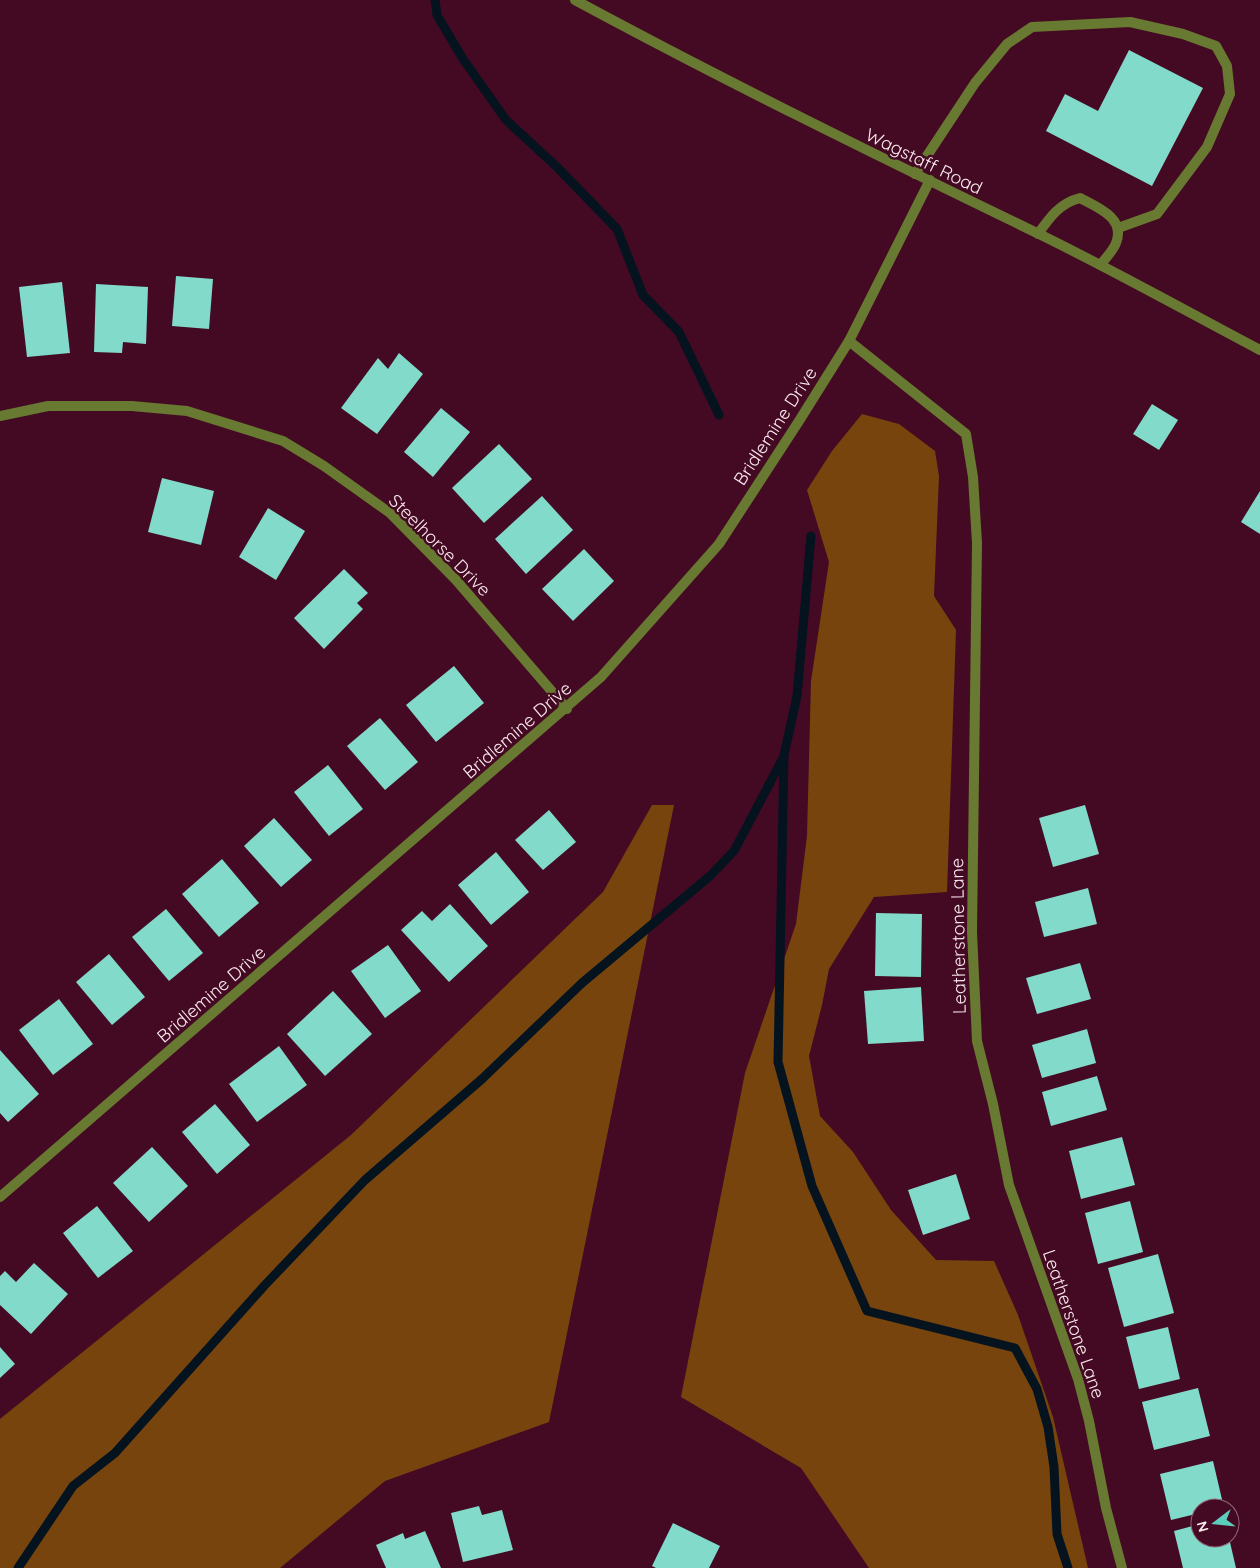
<svg xmlns="http://www.w3.org/2000/svg" width="1260" height="1568" viewBox="0 0 1260 1568" font-family="Quicksand,sans-serif">
<rect width="100%" height="100%" fill="#450a23"/>
<g fill="#78440d">
<path d="M862 414 899 424 935 451 939 476 934 596 956 630 947 892 874 897 829 969 822 1005 809 1056 820 1116 853 1152 891 1210 936 1260 994 1261 1018 1315 1053 1417 1088 1568H869L801 1468 681 1397 745 1073 796 924 807 836 811 681 829 562 807 490 832 451Z"/>
<path d="M652 805H674L549 1422 385 1481 280 1568H0V1419L351 1135 603 892Z"/>
</g>
<g fill="none" stroke-linecap="round" stroke-linejoin="round">
<g stroke="#04131e" stroke-width="9">
<path d="M435 0 437 15 463 59 506 120 557 167 617 229 643 295 679 332 719 415"/>
<path d="M811 536 797 696 784 755 778 1062 812 1186 867 1311 1015 1348 1037 1389 1048 1427 1054 1467 1057 1534 1068 1568"/>
<path d="M18 1568 73 1486 115 1453 265 1285 365 1180 482 1079 582 983 710 876 734 851 783 758"/>
</g>
</g>
<g fill="#81daca">
<path d="M1129 50 1203 88 1152 186 1046 131 1065 94 1098 111Z"/>
<path d="M176 276 213 279 209 329 172 326Z"/>
<path d="M62 282 70 353 27 357 19 287Z"/>
<path d="M96 284 148 287 146 344 123 342 122 353 94 352Z"/>
<path d="M399 353 423 374 377 434 341 408 378 358 388 369Z"/>
<path d="M1152 404 1178 420 1159 450 1133 434Z"/>
<path d="M441 408 470 432 433 477 404 452Z"/>
<path d="M499 444 532 479 484 523 452 488Z"/>
<path d="M162 478 214 491 201 545 148 532Z"/>
<path d="M1260 491V534L1241 522Z"/>
<path d="M542 496 573 530 526 574 495 539Z"/>
<path d="M268 508 305 531 276 580 239 557Z"/>
<path d="M584 549 614 581 573 621 542 589Z"/>
<path d="M344 569 368 593 357 603 363 609 324 649 294 618Z"/>
<path d="M454 666 484 703 436 742 406 705Z"/>
<path d="M380 718 418 762 385 790 347 746Z"/>
<path d="M328 765 363 809 329 836 294 792Z"/>
<path d="M1085 805 1099 854 1053 867 1039 818Z"/>
<path d="M549 810 576 842 543 870 515 840Z"/>
<path d="M274 818 312 860 281 887 244 846Z"/>
<path d="M496 852 529 892 491 925 458 885Z"/>
<path d="M222 859 259 903 219 937 182 894Z"/>
<path d="M1088 888 1097 924 1044 937 1035 902Z"/>
<path d="M450 904 488 946 449 982 401 930 422 911 432 921Z"/>
<path d="M166 909 203 953 169 981 132 937Z"/>
<path d="M876 913 922 914 921 977 875 976Z"/>
<path d="M388 945 421 991 385 1018 351 971Z"/>
<path d="M109 954 145 997 112 1025 76 982Z"/>
<path d="M1080 963 1091 999 1037 1014 1026 978Z"/>
<path d="M921 987 924 1041 868 1044 864 991Z"/>
<path d="M333 991 372 1034 325 1076 287 1034Z"/>
<path d="M59 999 93 1044 53 1075 19 1030Z"/>
<path d="M1087 1029 1096 1063 1042 1078 1032 1045Z"/>
<path d="M279 1046 307 1085 257 1122 229 1084Z"/>
<path d="M0 1050 39 1094 8 1122 0 1113Z"/>
<path d="M1097 1076 1107 1110 1051 1126 1042 1092Z"/>
<path d="M215 1104 250 1145 217 1174 182 1132Z"/>
<path d="M1122 1137 1135 1185 1081 1199 1069 1151Z"/>
<path d="M152 1147 188 1186 149 1222 113 1183Z"/>
<path d="M956 1174 970 1219 923 1235 908 1190Z"/>
<path d="M1130 1201 1143 1252 1098 1264 1085 1213Z"/>
<path d="M97 1206 133 1251 98 1278 63 1233Z"/>
<path d="M1158 1254 1174 1313 1124 1327 1108 1268Z"/>
<path d="M34 1263 68 1294 31 1334 0 1305V1276L5 1271 16 1282Z"/>
<path d="M1168 1327 1180 1379 1139 1389 1126 1337Z"/>
<path d="M0 1347 15 1364 0 1378Z"/>
<path d="M1198 1388 1210 1436 1154 1450 1142 1402Z"/>
<path d="M1213 1461 1224 1508H1200V1513L1171 1520 1160 1474Z"/>
<path d="M479 1506 482 1515 502 1510 513 1550 463 1562 451 1513Z"/>
<path d="M673 1523 720 1546 709 1568H656L652 1566Z"/>
<path d="M1200 1524V1538H1229L1236 1568H1183L1174 1531Z"/>
<path d="M425 1531 441 1568H386L376 1545 403 1533 405 1539Z"/>
</g>
<g fill="none" stroke-linecap="round" stroke-linejoin="round">
<g stroke="#687931" stroke-width="10">
<path d="M915 174 975 83 1007 44 1032 27 1130 22 1183 34 1216 46 1227 66 1230 94 1207 147 1157 214 1118 228"/>
<path d="M1038 234C1050 217 1060 203 1080 198 1097 207 1126 218 1116 243 1113 251 1105 259 1100 265"/>
</g>
<g stroke="#687931" stroke-width="10">
<path d="M575 0C727 82 882 158 1037 233 1113 270 1186 311 1260 350"/>
<path d="M849 341 966 434 973 477 977 543 972 932 977 1041 993 1104 1009 1185 1078 1379 1089 1421 1106 1508 1122 1568"/>
<path d="M0 416 48 406H132L187 411 283 441 324 466 390 513 456 580 567 709"/>
<path d="M0 1197 601 677 719 544 799 421 849 341 930 180"/>
</g>
</g>
<g text-anchor="middle" dominant-baseline="central" stroke-width="5" stroke-linejoin="round" paint-order="stroke">
<g font-size="18" fill="#fbebef" stroke="#450a23">
<text transform="translate(924 161) rotate(26)">Wagstaff Road</text>
<text transform="translate(775 426) rotate(-57)">Bridlemine Drive</text>
<text transform="translate(440 545) rotate(45)">Steelhorse Drive</text>
<text transform="translate(517 730) rotate(-41)">Bridlemine Drive</text>
<text transform="translate(958 936) rotate(-91)">Leatherstone Lane</text>
<text transform="translate(211 994) rotate(-41)">Bridlemine Drive</text>
<text transform="translate(1074 1324) rotate(71)">Leatherstone Lane</text>
</g>
</g>
<g transform="translate(1215 1523) rotate(254)"><circle r="24" fill="#450a23" stroke="#8e6475"/>
<path d="M0-4L9 19L0 12L-9 19Z" fill="#5ccebb"/>
<text y="-8" font-size="14" font-weight="bold" text-anchor="middle" fill="#fbebef">N</text>
</g>
</svg>
